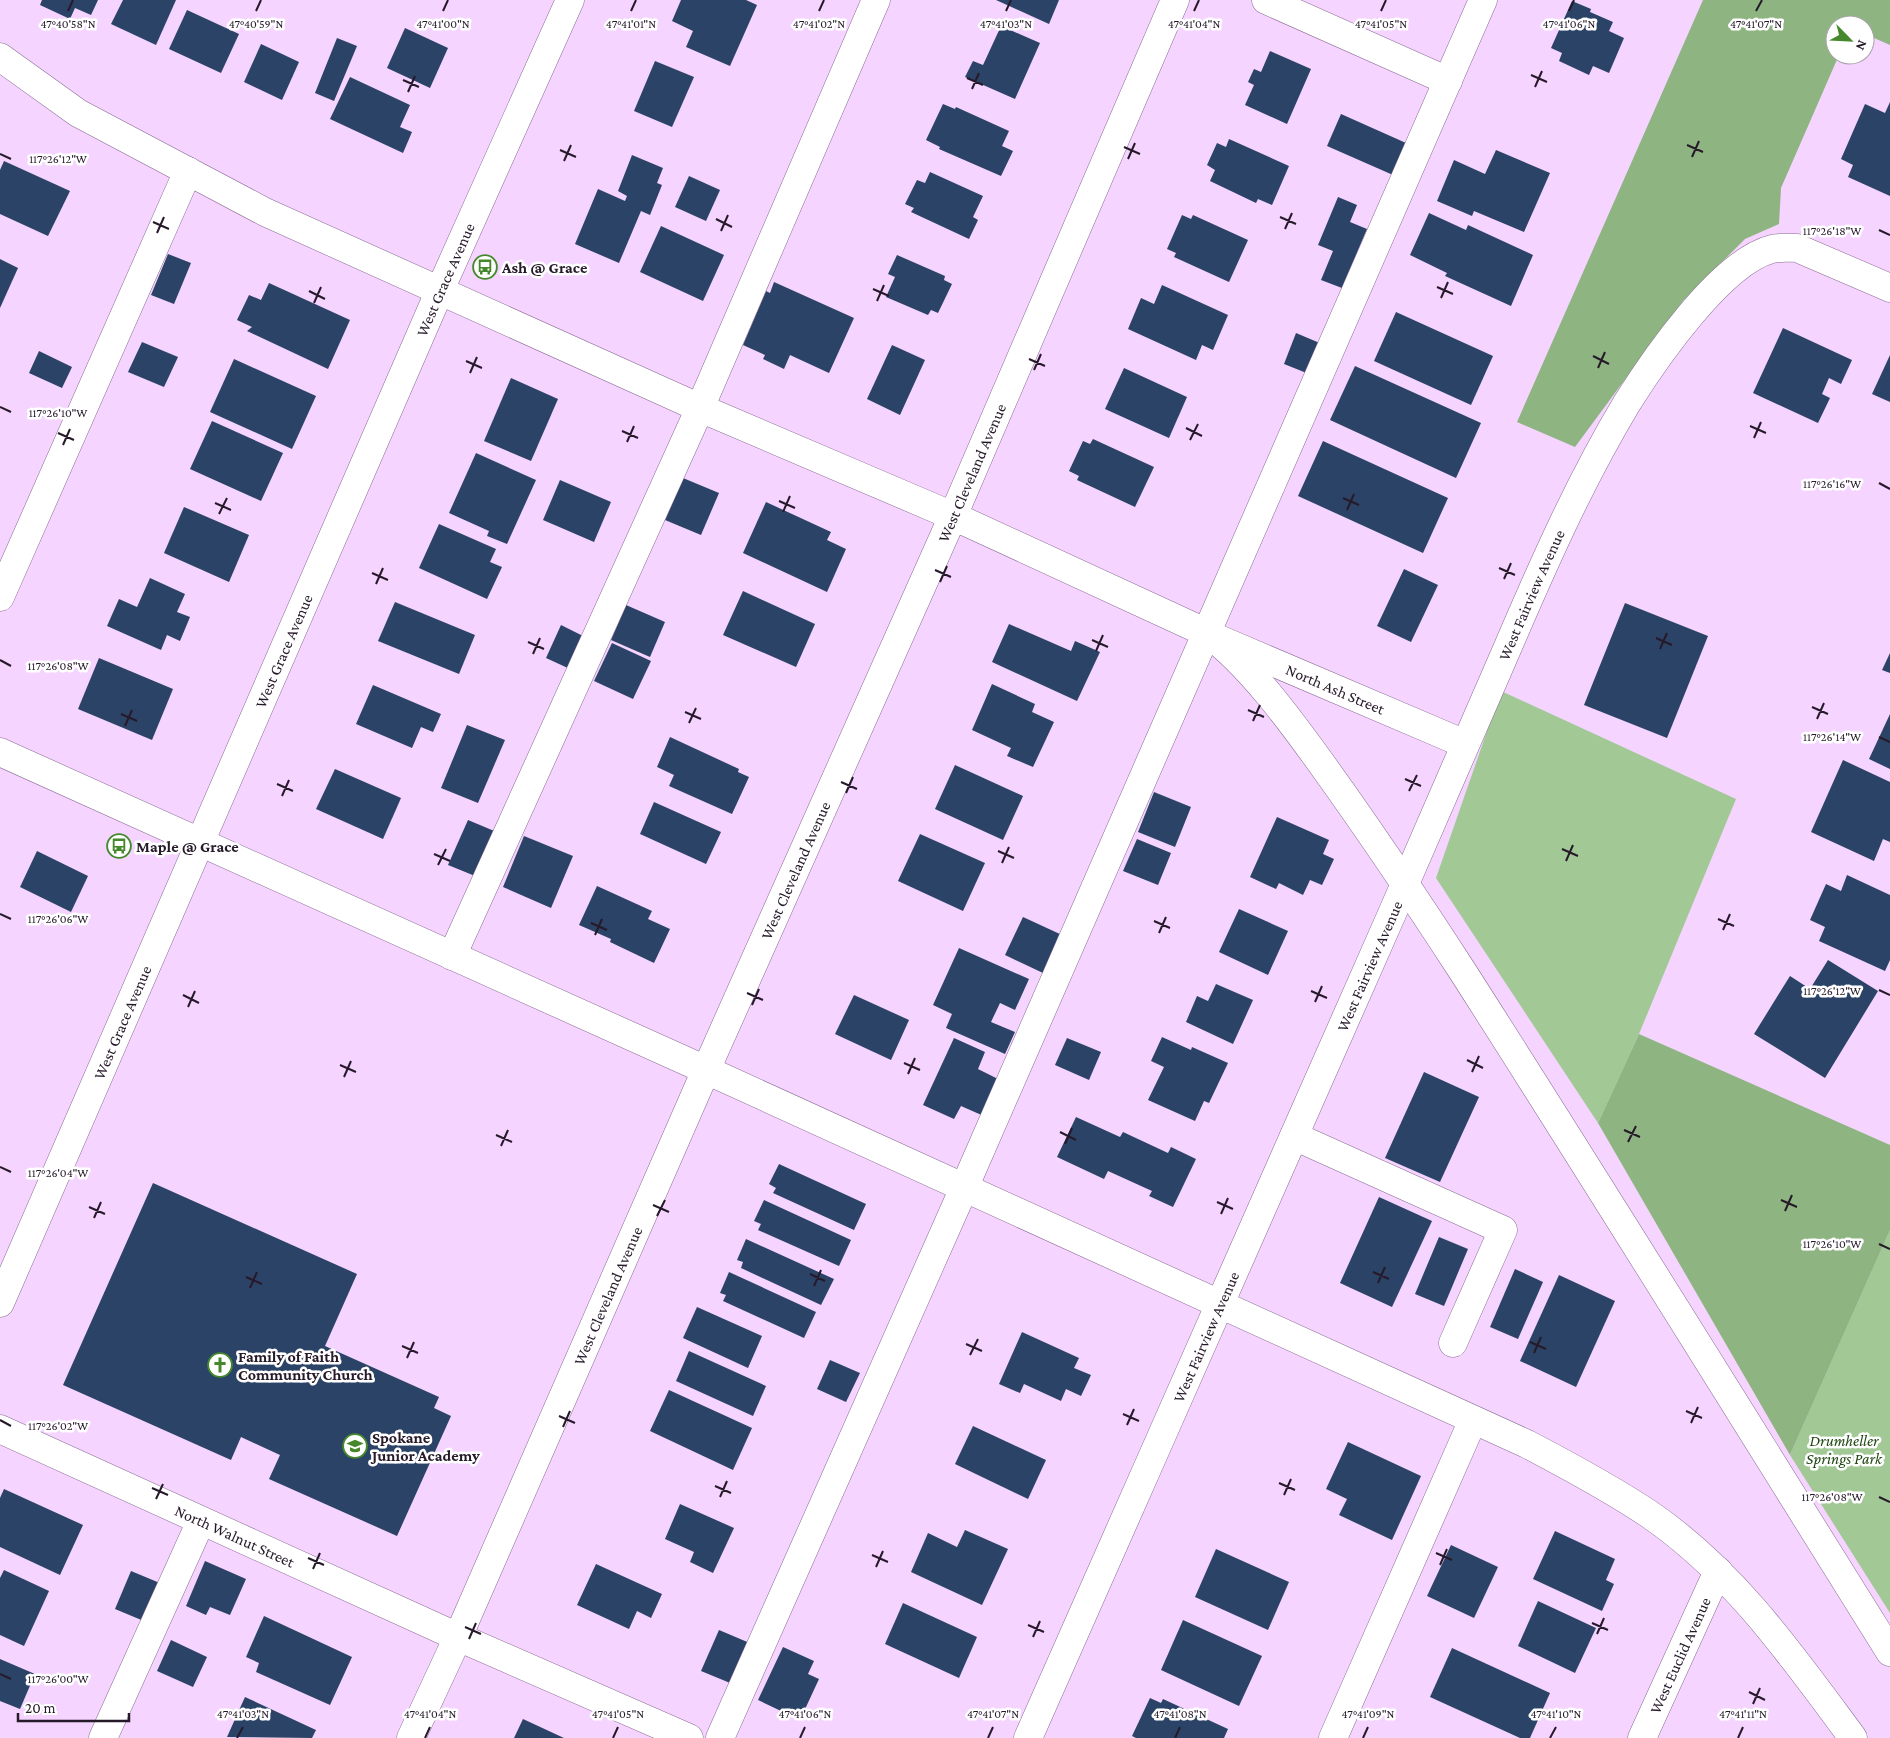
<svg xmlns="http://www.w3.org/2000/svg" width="1890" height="1738" viewBox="0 0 1890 1738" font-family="'Crimson Pro',serif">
<rect width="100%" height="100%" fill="#f5d4ff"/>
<g fill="#a1c895">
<path d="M1501 691 1736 799 1639 1034 1598 1123 1436 878Z"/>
<path d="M1890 1230V1613L1790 1455Z"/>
</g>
<g fill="#8eb581">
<path d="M1703 0H1890V45L1865 34V25H1835V55H1839L1781 188 1779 224 1745 239 1683 301 1575 447 1517 422Z"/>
<path d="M1639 1034 1890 1145V1230L1790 1455 1598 1123Z"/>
</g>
<g fill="#2b4366">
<path d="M42 0H98L91 15 75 8 70 19 40 5Z"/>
<path d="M123 0H176L156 45 111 24Z"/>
<path d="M681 0H746L757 5 730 66 686 47 693 31 672 21Z"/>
<path d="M996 0H1059L1049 24Z"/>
<path d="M1572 1 1591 9 1590 12 1613 22 1609 31 1624 38 1609 73 1593 66 1589 75 1559 61 1562 53 1551 48Z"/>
<path d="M187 10 239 34 221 73 169 49Z"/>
<path d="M1001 26 1040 43 1015 99 965 77 973 61 983 65Z"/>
<path d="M405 28 448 48 430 88 387 68Z"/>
<path d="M337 38 357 46 334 101 315 93Z"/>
<path d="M261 44 299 62 282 100 244 82Z"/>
<path d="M1270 51 1311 69 1287 124 1245 105 1254 85 1248 82 1254 69 1261 72Z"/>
<path d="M655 61 694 77 672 127 634 111Z"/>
<path d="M350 77 410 105 400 127 412 132 403 153 330 119Z"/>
<path d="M1890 102V196L1848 177 1853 165 1841 159 1865 104 1885 113Z"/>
<path d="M943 104 955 109 956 107 1009 131 1002 146 1013 151 1001 176 939 149 940 147 926 140Z"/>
<path d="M1341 114 1406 143 1393 175 1327 146Z"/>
<path d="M1229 139 1289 166 1272 205 1258 199 1256 203 1210 181 1215 170 1207 165 1217 143 1226 147Z"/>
<path d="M1496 150 1550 173 1524 232 1474 211 1472 216 1437 201 1454 160 1485 174Z"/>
<path d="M632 155 663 168 657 183 662 185 650 215 641 211 619 263 575 244 598 189 625 201 627 196 618 191Z"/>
<path d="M4 161 70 191 48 236 0 214V170Z"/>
<path d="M930 172 983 196 973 217 978 220 969 239 911 212 914 208 905 204 917 180 925 183Z"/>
<path d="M689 176 720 190 706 221 675 207Z"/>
<path d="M1338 197 1357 205 1350 222 1367 229 1342 288 1321 280 1333 251 1318 245Z"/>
<path d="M1429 213 1466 230 1468 225 1533 255 1511 306 1445 276 1447 273 1410 255Z"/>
<path d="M1182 215 1191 219 1193 215 1248 240 1229 282 1174 257 1176 253 1167 249Z"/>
<path d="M661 226 724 255 703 301 640 272Z"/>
<path d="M168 254 191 263 174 304 151 295Z"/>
<path d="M897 255 945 276 944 280 952 284 938 313 931 310 928 315 886 297 895 277 888 274Z"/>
<path d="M0 259 18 268 0 308Z"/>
<path d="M774 282 854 318 829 373 790 355 784 369 763 359 765 355 743 345 766 291 770 293Z"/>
<path d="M269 283 350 320 328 369 247 331 252 327 237 320 249 295 261 300Z"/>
<path d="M1162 285 1228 315 1213 350 1202 345 1196 360 1128 329 1141 298 1154 304Z"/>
<path d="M1396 312 1493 356 1471 405 1374 361Z"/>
<path d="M1783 328 1852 360 1841 384 1829 378 1822 394 1830 398 1818 423 1753 393Z"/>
<path d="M1296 333 1322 344 1309 374 1284 364Z"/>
<path d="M142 342 178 357 164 387 128 372Z"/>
<path d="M892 345 925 360 900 415 867 399Z"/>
<path d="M39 351 72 367 62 388 29 373Z"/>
<path d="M1890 355V402L1872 394Z"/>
<path d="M234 359 316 396 292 449 210 412Z"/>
<path d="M1355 366 1481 423 1456 478 1330 420Z"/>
<path d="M1124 368 1187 397 1169 438 1105 409Z"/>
<path d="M511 378 558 399 531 461 484 441Z"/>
<path d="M212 421 283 453 261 501 190 469Z"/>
<path d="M1093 439 1154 467 1135 507 1077 480 1079 476 1069 471 1083 441 1090 444Z"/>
<path d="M1323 441 1448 498 1423 553 1298 496Z"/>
<path d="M476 453 536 480 507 544 487 536 489 531 449 513Z"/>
<path d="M683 478 719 493 701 535 665 520Z"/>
<path d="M560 480 611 502 594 542 543 520Z"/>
<path d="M766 502 831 532 827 540 846 549 827 592 743 553Z"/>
<path d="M184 507 249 535 229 582 164 553Z"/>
<path d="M439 524 496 549 490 562 502 567 487 599 419 568Z"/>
<path d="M1404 569 1438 585 1411 642 1377 626Z"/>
<path d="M150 578 185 594 177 612 190 617 180 641 167 635 161 650 107 626 119 599 137 607Z"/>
<path d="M743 591 815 624 796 667 723 635Z"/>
<path d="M395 602 475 635 459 674 378 641Z"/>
<path d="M1625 603 1708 636 1667 738 1584 705Z"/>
<path d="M626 605 665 622 650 657 611 640Z"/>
<path d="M1009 624 1071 651 1075 641 1100 652 1077 701 992 662Z"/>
<path d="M561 625 585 637 570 669 546 658Z"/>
<path d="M612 643 651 661 633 699 594 681Z"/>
<path d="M1890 653V673L1882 670Z"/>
<path d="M99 658 173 689 152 740 78 709Z"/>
<path d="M992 684 1035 704 1032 712 1054 722 1033 767 1007 756 1011 748 972 730Z"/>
<path d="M373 685 441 714 433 732 421 727 412 748 356 724Z"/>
<path d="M1890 714V769L1869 759Z"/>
<path d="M467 725 505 740 478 803 441 788Z"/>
<path d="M670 737 739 769 738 772 749 777 732 814 669 786 674 775 657 767Z"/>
<path d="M1843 760 1890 782V842L1883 839 1874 861 1811 832Z"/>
<path d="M955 765 1023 796 1003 840 935 809Z"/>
<path d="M335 769 401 798 383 839 316 809Z"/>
<path d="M1154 792 1191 807 1175 847 1138 832Z"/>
<path d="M654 802 721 832 706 864 640 834Z"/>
<path d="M1277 817 1329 840 1323 854 1334 859 1322 885 1310 880 1303 895 1279 883 1276 889 1250 877Z"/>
<path d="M468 820 499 833 480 878 448 865Z"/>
<path d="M920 834 985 863 963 911 898 881Z"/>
<path d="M524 836 573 856 551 908 503 887Z"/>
<path d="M1137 839 1171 853 1158 885 1123 871Z"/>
<path d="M37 851 88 876 71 912 20 887Z"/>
<path d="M1847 875 1890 895V960L1885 971 1819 941 1825 927 1810 920 1826 884 1841 891Z"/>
<path d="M597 886 652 911 648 919 670 929 654 963 610 942 611 939 579 925Z"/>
<path d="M1239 909 1288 931 1268 975 1219 952Z"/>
<path d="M1023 917 1062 935 1043 973 1005 955Z"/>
<path d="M959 948 1029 979 1015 1010 1000 1003 991 1022 1015 1032 1005 1054 946 1028 952 1014 933 1005Z"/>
<path d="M1828 960 1878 991 1825 1078 1754 1034 1790 976 1810 989Z"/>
<path d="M1216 984 1253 1000 1233 1044 1186 1022 1197 996 1208 1001Z"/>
<path d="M854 995 909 1020 891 1060 835 1034Z"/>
<path d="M1162 1037 1191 1050 1192 1047 1228 1063 1209 1103 1204 1101 1195 1121 1148 1100 1164 1067 1151 1061Z"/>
<path d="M954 1038 985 1052 978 1069 1002 1081 986 1117 961 1106 954 1119 923 1105Z"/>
<path d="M1067 1038 1101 1052 1089 1080 1055 1065Z"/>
<path d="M1424 1072 1479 1097 1440 1182 1385 1158Z"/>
<path d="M1076 1117 1120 1137 1123 1132 1168 1153 1171 1147 1196 1159 1173 1207 1149 1196 1152 1191 1108 1171 1104 1179 1057 1157Z"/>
<path d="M779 1164 866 1204 854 1230 773 1193 776 1188 769 1184Z"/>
<path d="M153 1183 357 1274 325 1346 439 1397 434 1408 451 1416 397 1536 269 1479 280 1455 241 1437 231 1460 63 1385Z"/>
<path d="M1379 1197 1432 1221 1392 1307 1340 1283Z"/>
<path d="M764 1200 851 1240 839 1266 758 1230 761 1224 754 1221Z"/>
<path d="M1439 1237 1468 1249 1444 1306 1415 1294Z"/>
<path d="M746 1239 834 1279 821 1305 741 1268 743 1262 737 1260Z"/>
<path d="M1515 1269 1543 1282 1518 1339 1490 1327Z"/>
<path d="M729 1272 816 1312 804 1338 723 1301 726 1295 720 1293Z"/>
<path d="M1559 1275 1615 1301 1576 1387 1520 1361Z"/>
<path d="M697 1307 762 1336 748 1368 683 1338Z"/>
<path d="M1022 1332 1079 1358 1074 1368 1091 1375 1081 1396 1066 1389 1061 1401 1024 1384 1020 1393 999 1384Z"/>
<path d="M689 1351 766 1386 753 1416 676 1381Z"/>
<path d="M830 1360 860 1373 846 1402 817 1389Z"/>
<path d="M669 1390 752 1428 733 1470 650 1431Z"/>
<path d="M973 1426 1046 1460 1028 1499 955 1464Z"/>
<path d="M1348 1442 1421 1476 1392 1540 1339 1515 1347 1499 1326 1489Z"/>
<path d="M4 1489 83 1525 60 1575 0 1547V1498Z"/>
<path d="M680 1504 734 1528 713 1573 690 1562 694 1552 665 1539Z"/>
<path d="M965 1530 1008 1549 982 1605 911 1572 928 1533 957 1547Z"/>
<path d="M1555 1531 1615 1559 1606 1580 1614 1584 1602 1611 1533 1579Z"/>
<path d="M1451 1545 1498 1567 1474 1618 1427 1596Z"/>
<path d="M1216 1549 1289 1582 1268 1630 1195 1597Z"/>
<path d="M205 1561 246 1579 230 1615 210 1607 206 1615 186 1606Z"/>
<path d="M596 1564 662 1594 651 1618 637 1611 629 1629 577 1605Z"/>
<path d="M4 1570 49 1591 24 1646 0 1635V1578Z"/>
<path d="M131 1571 167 1586 151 1624 115 1609Z"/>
<path d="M1538 1601 1596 1628 1575 1673 1518 1646Z"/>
<path d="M903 1603 977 1637 959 1678 885 1644Z"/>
<path d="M264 1616 352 1657 330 1705 256 1672 259 1663 246 1657Z"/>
<path d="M1183 1620 1262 1656 1239 1706 1161 1670Z"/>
<path d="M719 1630 752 1644 735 1685 701 1671Z"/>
<path d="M171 1640 207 1657 193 1687 157 1671Z"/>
<path d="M783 1647 814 1661 808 1674 819 1679 800 1720 758 1700Z"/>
<path d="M1452 1648 1550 1693 1530 1738H1520L1430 1697Z"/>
<path d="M0 1659 35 1674 20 1709 0 1701Z"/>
<path d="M245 1697 316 1730 312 1738 227 1737Z"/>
<path d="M1150 1698 1161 1703 1163 1699 1228 1729 1224 1738H1136L1132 1736Z"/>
<path d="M523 1719 564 1738H514Z"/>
</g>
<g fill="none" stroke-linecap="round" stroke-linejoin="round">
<g stroke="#8a6d93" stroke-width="29">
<g id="minor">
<path d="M1266 0 1448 81"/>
<path d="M0 597 188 171"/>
<path id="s1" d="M1214 637 1465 744"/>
<path d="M452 956 700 408 876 0"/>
<path d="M1294 1136 1503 1230 1453 1343"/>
<path id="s2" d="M0 1303 440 290 570 0"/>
<path id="s3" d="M0 1429 458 1637 689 1738"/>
<path d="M103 1738 201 1521"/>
<path id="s4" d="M411 1738 458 1637 706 1070 953 516 1175 0"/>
<path d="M720 1738 964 1188 1483 0"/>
<path id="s5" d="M1028 1738C1149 1464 1271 1190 1391 916 1430 827 1468 738 1507 649 1543 565 1580 481 1627 403 1654 360 1721 262 1772 249 1780 247 1789 248 1797 248L1890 288"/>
<path d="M1333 1738 1473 1420"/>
<path id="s6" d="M1642 1738 1718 1571"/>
</g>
</g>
<g stroke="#8a6d93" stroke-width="29">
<g id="major">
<path d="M0 57 78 113 265 212 700 408 953 516 1207 633C1249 664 1290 720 1321 763 1370 831 1417 901 1463 972 1607 1197 1748 1425 1890 1652"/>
<path d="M0 752 706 1070 1527 1444C1569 1466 1610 1488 1649 1514 1734 1572 1793 1657 1853 1738"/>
</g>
</g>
<use href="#minor" stroke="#fff" stroke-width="28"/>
<use href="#major" stroke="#fff" stroke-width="28"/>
</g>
<path fill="none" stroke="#261a2a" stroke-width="2" d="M68 11 73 0M256 11 261 0M443 11 448 0M631 11 636 0M819 11 824 0M1006 11 1011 0M1194 11 1199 0M1381 11 1386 0M1569 11 1574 0M1756 11 1762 0M1531 75 1547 82M967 78 983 85M403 80 419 87M1535 87 1542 71M972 89 979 73M408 92 415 76M1687 145 1703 152M1124 147 1140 154M560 150 576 157M0 154 11 159M1692 157 1699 141M1128 159 1135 143M564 161 571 145M1280 217 1296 224M716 219 732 227M153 222 169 229M1285 229 1292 213M1879 230 1890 235M721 231 728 215M157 233 164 217M1437 287 1453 294M873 289 889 296M309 291 325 299M1441 298 1448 282M877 301 884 285M314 303 321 287M1593 356 1609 364M1029 359 1045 366M466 361 482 368M1598 368 1605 352M1034 370 1041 354M470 373 477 357M0 407 11 412M1750 426 1766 433M1186 428 1202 436M622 431 638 438M58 433 74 440M1754 438 1761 422M1190 440 1198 424M627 442 634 426M63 445 70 429M1879 483 1890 489M1343 498 1359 505M779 501 795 508M215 503 231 510M1347 510 1354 494M783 512 790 496M219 514 227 498M1499 568 1515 575M935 570 951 577M372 573 388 580M1504 579 1511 563M940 582 947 566M376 584 383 568M1656 638 1672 645M1092 640 1108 647M528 642 544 649M1660 649 1667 633M1096 651 1103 635M533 654 540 638M0 660 11 666M1812 707 1828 714M1248 710 1264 717M685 712 701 719M121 714 137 721M1817 719 1824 703M1253 721 1260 705M689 723 696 708M125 726 132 710M1879 737 1890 742M1405 779 1421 786M841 782 857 789M277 784 293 791M1409 791 1417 775M846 793 853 777M282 796 289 780M1562 849 1578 856M998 851 1014 858M434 854 450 861M1566 861 1573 845M1002 863 1009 847M438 865 446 849M0 914 11 919M1718 919 1734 926M1154 921 1170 928M591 923 607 930M1723 930 1730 914M1159 933 1166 917M595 935 602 919M1879 990 1890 995M1311 991 1327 998M747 993 763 1000M183 995 199 1003M1315 1002 1322 986M752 1005 759 989M188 1007 195 991M1467 1060 1483 1068M904 1063 920 1070M340 1065 356 1072M1472 1072 1479 1056M908 1074 915 1058M344 1077 351 1061M1624 1130 1640 1137M1060 1132 1076 1140M496 1135 512 1142M1628 1142 1636 1126M1065 1144 1072 1128M501 1146 508 1130M0 1167 11 1172M1781 1200 1797 1207M1217 1202 1233 1209M653 1205 669 1212M89 1207 105 1214M1785 1211 1792 1195M1221 1214 1228 1198M657 1216 665 1200M94 1218 101 1202M1879 1244 1890 1249M1373 1272 1389 1279M810 1274 825 1281M246 1277 262 1284M1378 1283 1385 1267M814 1286 821 1270M250 1288 257 1272M1530 1342 1546 1349M966 1344 982 1351M402 1346 418 1353M1534 1353 1541 1337M970 1355 978 1339M407 1358 414 1342M1686 1411 1702 1418M1123 1414 1139 1421M559 1416 575 1423M0 1420 11 1426M1691 1423 1698 1407M1127 1425 1134 1409M563 1427 570 1411M1279 1483 1295 1490M715 1486 731 1493M152 1488 168 1495M1284 1495 1291 1479M720 1497 727 1481M1879 1497 1890 1502M156 1499 163 1484M1436 1553 1452 1560M872 1555 888 1562M308 1558 324 1565M1440 1565 1447 1549M876 1567 883 1551M313 1569 320 1553M1592 1623 1608 1630M1028 1625 1044 1632M465 1627 481 1634M1597 1634 1604 1618M1033 1637 1040 1621M469 1639 476 1623M0 1674 11 1679M1749 1692 1765 1700M1753 1704 1760 1688M237 1738 243 1727M425 1738 430 1727M613 1738 618 1727M800 1738 805 1727M988 1738 993 1727M1175 1738 1180 1727M1363 1738 1368 1727M1550 1738 1556 1727M1738 1738 1743 1727"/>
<defs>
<g id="bus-ring" transform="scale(1.25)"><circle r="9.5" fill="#fff" stroke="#46892d" stroke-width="1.5"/><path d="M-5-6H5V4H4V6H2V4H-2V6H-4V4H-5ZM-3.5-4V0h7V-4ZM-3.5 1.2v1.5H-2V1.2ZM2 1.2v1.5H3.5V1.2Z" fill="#46892d"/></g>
<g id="church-ring" transform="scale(1.25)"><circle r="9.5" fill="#fff" stroke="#46892d" stroke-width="1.5"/><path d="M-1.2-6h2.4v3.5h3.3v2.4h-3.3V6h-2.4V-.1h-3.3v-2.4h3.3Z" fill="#46892d"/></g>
<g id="school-ring" transform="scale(1.25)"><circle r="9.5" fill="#fff" stroke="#46892d" stroke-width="1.5"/><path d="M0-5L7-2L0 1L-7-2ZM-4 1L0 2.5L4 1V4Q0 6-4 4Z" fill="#46892d"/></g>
</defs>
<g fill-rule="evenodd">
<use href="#bus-ring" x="485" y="267"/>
<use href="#bus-ring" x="119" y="846"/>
<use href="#church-ring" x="220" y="1365"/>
<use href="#school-ring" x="355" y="1446"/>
</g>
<g text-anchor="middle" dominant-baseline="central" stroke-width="5" stroke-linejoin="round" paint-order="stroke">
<g font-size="16" font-weight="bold" fill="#261a2a" stroke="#fff" text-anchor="start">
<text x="502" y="267">Ash @ Grace</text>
<text x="136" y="846">Maple @ Grace</text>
<text x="238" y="1356">Family of Faith<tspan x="238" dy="18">Community Church</tspan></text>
<text x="372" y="1437">Spokane<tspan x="372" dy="18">Junior Academy</tspan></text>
</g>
<g font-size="16" fill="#261a2a" stroke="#fff">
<text stroke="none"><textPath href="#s2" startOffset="1116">West Grace Avenue</textPath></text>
<text stroke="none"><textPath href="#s4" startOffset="1384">West Cleveland Avenue</textPath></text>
<text stroke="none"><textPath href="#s5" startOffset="1249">West Fairview Avenue</textPath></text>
<text stroke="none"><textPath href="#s2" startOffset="711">West Grace Avenue</textPath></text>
<text stroke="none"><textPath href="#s1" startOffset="132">North Ash Street</textPath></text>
<text stroke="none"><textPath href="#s4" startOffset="949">West Cleveland Avenue</textPath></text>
<text stroke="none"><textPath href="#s5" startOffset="844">West Fairview Avenue</textPath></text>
<text stroke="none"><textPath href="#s2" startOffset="306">West Grace Avenue</textPath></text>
<text stroke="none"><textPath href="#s4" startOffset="484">West Cleveland Avenue</textPath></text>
<text stroke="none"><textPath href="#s5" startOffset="439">West Fairview Avenue</textPath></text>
<text stroke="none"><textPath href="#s3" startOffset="258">North Walnut Street</textPath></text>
<text stroke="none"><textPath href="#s6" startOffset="91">West Euclid Avenue</textPath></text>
</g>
<g font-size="16" font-style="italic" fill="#204712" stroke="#fff">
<text x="1844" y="1440">Drumheller<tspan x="1844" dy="18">Springs Park</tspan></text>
</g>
</g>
<g font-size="12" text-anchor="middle" fill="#261a2a" stroke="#fff" stroke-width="5" stroke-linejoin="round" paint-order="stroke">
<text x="256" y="28">47°40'59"N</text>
<text x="443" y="28">47°41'00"N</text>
<text x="631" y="28">47°41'01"N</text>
<text x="819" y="28">47°41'02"N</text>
<text x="1194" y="28">47°41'04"N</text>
<text x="1569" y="28">47°41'06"N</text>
<text x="68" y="28">47°40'58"N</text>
<text x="1006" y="28">47°41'03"N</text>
<text x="1381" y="28">47°41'05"N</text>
<text x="1756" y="28">47°41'07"N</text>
<text x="58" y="163">117°26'12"W</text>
<text x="1832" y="235">117°26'18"W</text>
<text x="58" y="417">117°26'10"W</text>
<text x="1832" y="488">117°26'16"W</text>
<text x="58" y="670">117°26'08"W</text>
<text x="1832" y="741">117°26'14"W</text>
<text x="58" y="923">117°26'06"W</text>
<text x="1832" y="995">117°26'12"W</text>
<text x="58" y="1177">117°26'04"W</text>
<text x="1832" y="1248">117°26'10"W</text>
<text x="58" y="1430">117°26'02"W</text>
<text x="1832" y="1501">117°26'08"W</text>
<text x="58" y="1683">117°26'00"W</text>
<text x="243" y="1718">47°41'03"N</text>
<text x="430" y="1718">47°41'04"N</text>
<text x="618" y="1718">47°41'05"N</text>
<text x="805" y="1718">47°41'06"N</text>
<text x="993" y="1718">47°41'07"N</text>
<text x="1180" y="1718">47°41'08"N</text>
<text x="1368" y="1718">47°41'09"N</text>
<text x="1556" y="1718">47°41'10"N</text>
<text x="1743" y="1718">47°41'11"N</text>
</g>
<g transform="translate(1850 40) rotate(114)"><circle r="24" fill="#ffffff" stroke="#a8a3aa"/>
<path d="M0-4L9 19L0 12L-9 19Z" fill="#46892d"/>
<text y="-8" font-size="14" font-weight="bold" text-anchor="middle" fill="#261a2a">N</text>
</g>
<path d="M18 1713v8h111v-8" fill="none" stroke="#261a2a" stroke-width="2.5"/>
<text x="25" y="1713" font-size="15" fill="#261a2a" stroke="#ffffff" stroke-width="4" paint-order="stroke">20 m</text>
</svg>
